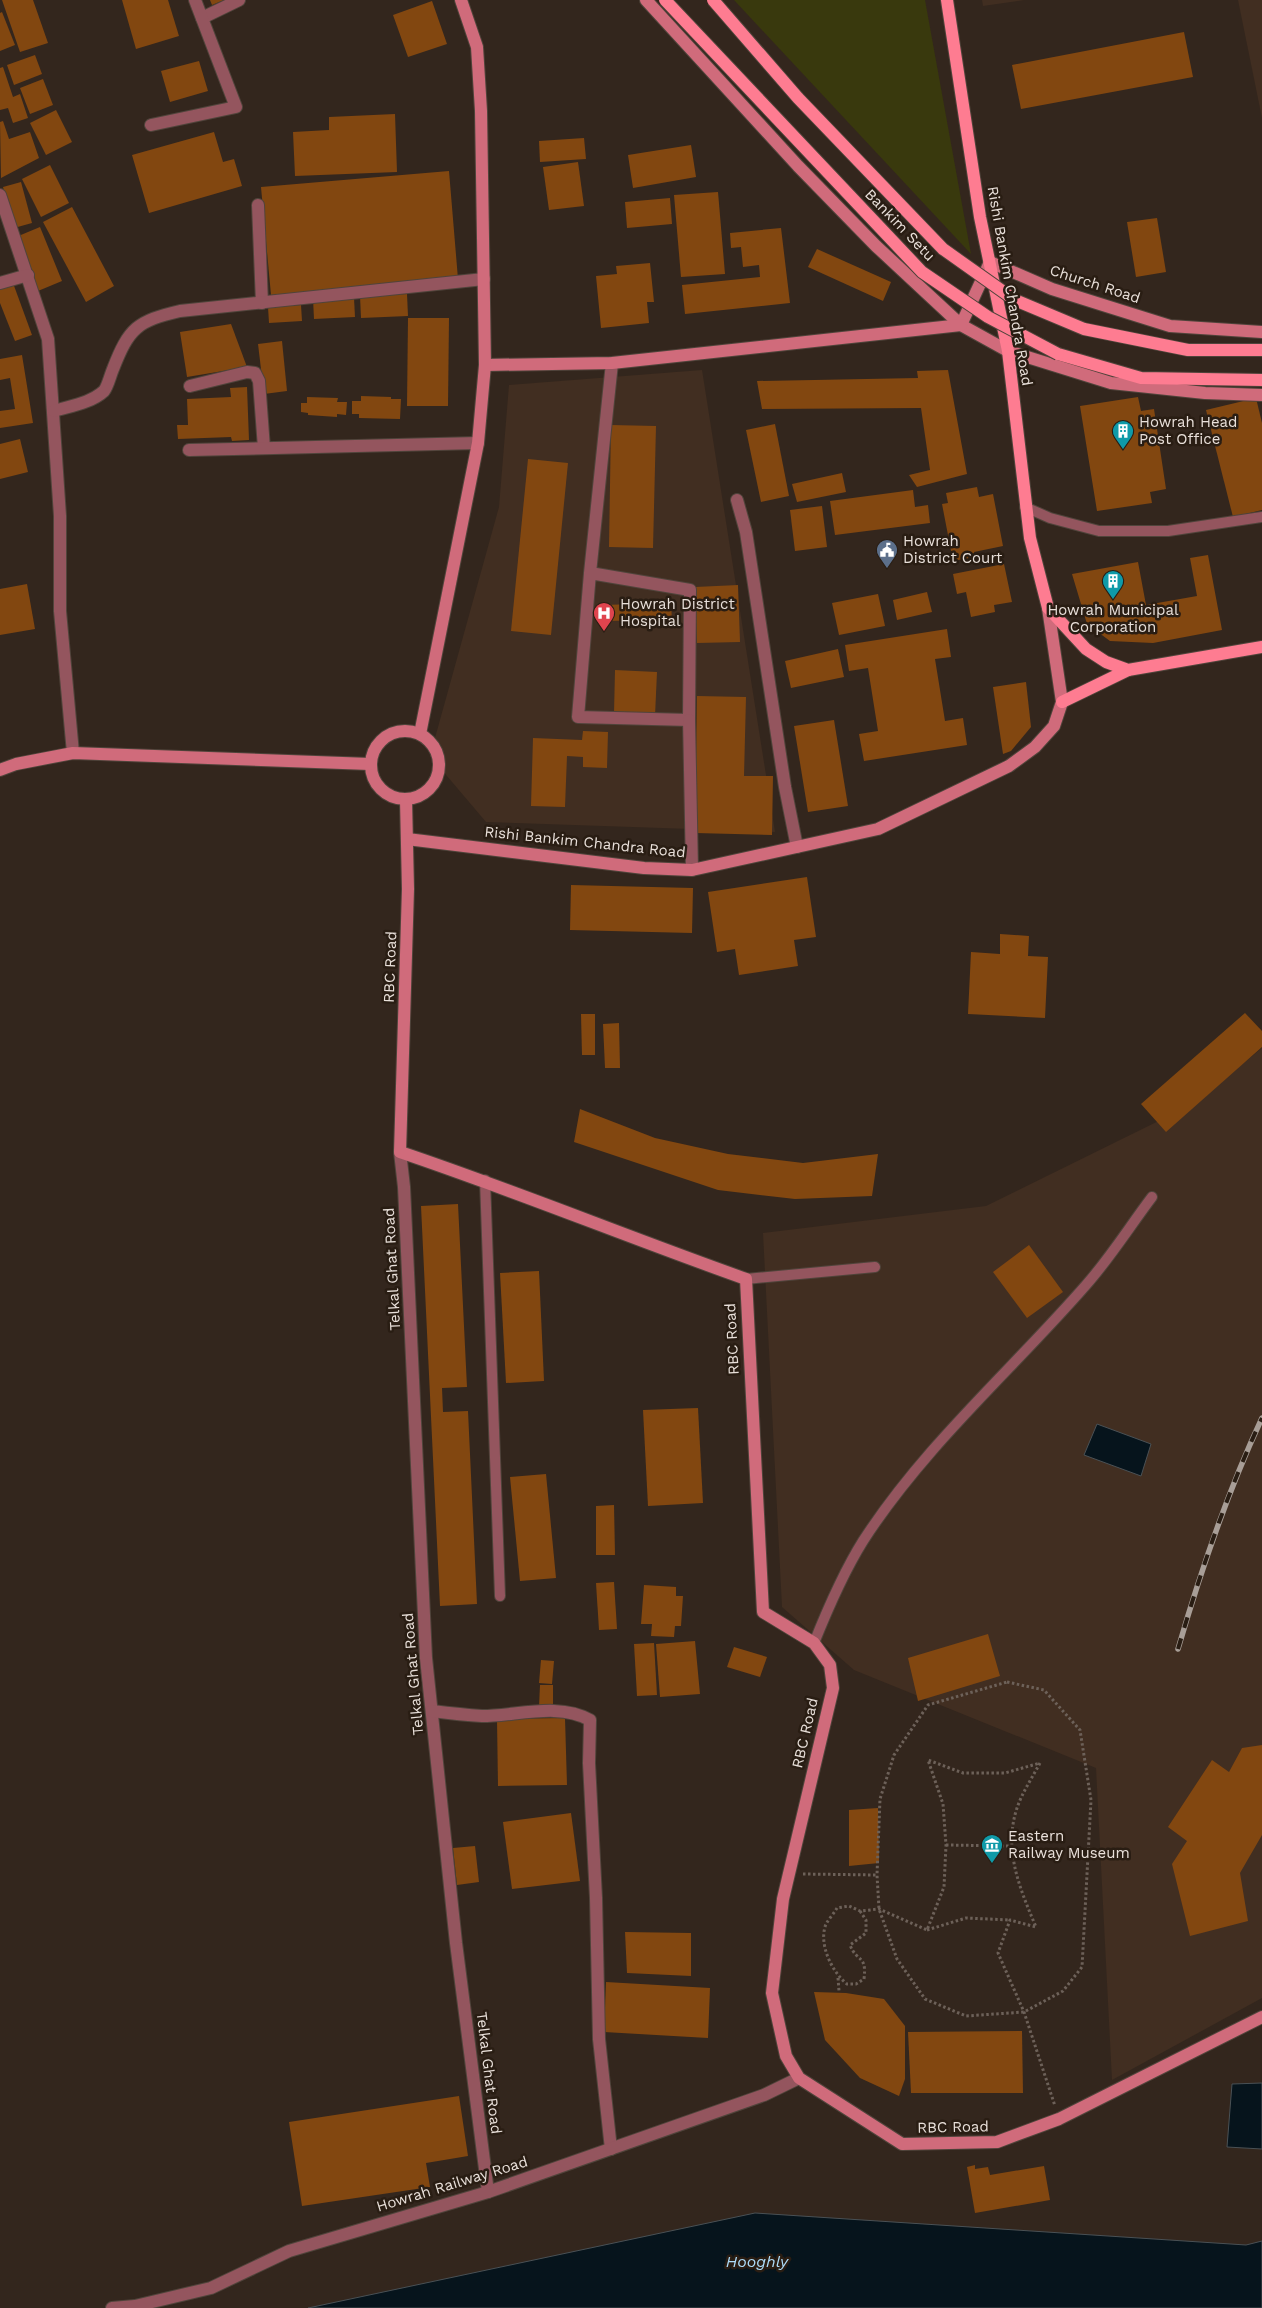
<svg xmlns="http://www.w3.org/2000/svg" width="1262" height="2308" viewBox="0 0 1262 2308" font-family="'Work Sans',sans-serif">
<rect width="100%" height="100%" fill="#33261d"/>
<g fill="#412e21">
<path d="M982 0H1024L983 6Z"/>
<path d="M1238 0H1262V118Z"/>
<path d="M702 370 775 832 486 822 430 756 499 507 509 385Z"/>
<path d="M1262 1048V1998L1112 2080 1096 1768 854 1670 782 1607 763 1233 986 1206 1193 1104Z"/>
</g>
<path fill="#39390d" d="M734 0H925L971 254Z"/>
<g fill="#06141c" stroke="#4a5155">
<path d="M1097 1424 1151 1444 1141 1476 1084 1455Z"/>
<path d="M1262 2083V2149L1227 2147 1232 2084Z"/>
<path d="M755 2213 1246 2245 1262 2241V2308H308Z"/>
</g>
<g fill="#824710">
<path d="M2 0H33L48 43 20 52Z"/>
<path d="M122 0H168L179 36 136 49Z"/>
<path d="M210 0H224L212 5Z"/>
<path d="M432 1 447 44 408 57 393 15Z"/>
<path d="M2 12 15 45 0 51V13Z"/>
<path d="M1184 32 1193 77 1021 109 1012 65Z"/>
<path d="M35 55 42 74 14 85 7 65Z"/>
<path d="M199 61 208 91 170 102 161 71Z"/>
<path d="M3 67 13 97 20 94 28 118 13 123 8 108 0 110V68Z"/>
<path d="M43 79 53 105 30 114 20 88Z"/>
<path d="M56 110 72 142 46 155 30 123Z"/>
<path d="M395 114 397 172 295 176 293 132 329 130V117Z"/>
<path d="M3 121 9 139 30 132 39 158 1 178 0 122Z"/>
<path d="M214 132 223 162 234 159 242 186 149 213 132 155Z"/>
<path d="M584 138 586 159 540 162 539 141Z"/>
<path d="M691 145 696 177 633 188 628 155Z"/>
<path d="M578 162 584 206 549 210 543 167Z"/>
<path d="M50 165 69 203 41 217 22 179Z"/>
<path d="M449 171 458 279 271 295 261 187Z"/>
<path d="M21 182 32 223 14 228 3 187Z"/>
<path d="M718 192 725 274 681 277 674 195Z"/>
<path d="M670 198 672 224 627 228 625 202Z"/>
<path d="M72 207 114 286 86 302 43 222Z"/>
<path d="M1157 218 1166 272 1136 277 1127 222Z"/>
<path d="M40 227 62 281 38 291 16 237Z"/>
<path d="M781 228 790 303 685 314 682 285 760 277 759 265 743 267 741 247 731 248 730 233Z"/>
<path d="M817 249 891 282 883 301 808 267Z"/>
<path d="M650 263 654 302H647L649 323 601 328 596 276 617 274 616 266Z"/>
<path d="M13 283 32 335 15 341 0 303V288Z"/>
<path d="M407 294 408 316 361 318 360 296Z"/>
<path d="M354 298 355 317 314 319 313 299Z"/>
<path d="M301 305 302 321 269 323 268 307Z"/>
<path d="M408 318H449L448 406H407Z"/>
<path d="M231 324 247 367 187 377 180 332Z"/>
<path d="M282 341 287 391 264 394 258 344Z"/>
<path d="M22 355 33 423 0 428V411L15 409 10 378 0 380V359Z"/>
<path d="M948 370 967 474 917 487 909 475 930 470 921 408 762 409 757 381 918 378 917 371Z"/>
<path d="M247 387 249 440 232 441 231 437 178 439 177 425H188L187 399 231 397 230 388Z"/>
<path d="M361 396 391 397V399H401L400 419 359 418V414H352V401H361Z"/>
<path d="M307 397 338 398 337 402H347L346 415 337 414V417L308 415V413L301 412V403H307Z"/>
<path d="M1138 397 1141 411 1154 409 1166 489 1150 492 1152 503 1097 511 1080 406Z"/>
<path d="M1256 398 1262 423V510L1233 517 1206 410Z"/>
<path d="M775 424 789 496 761 502 746 430Z"/>
<path d="M611 425 656 426 653 548 609 547Z"/>
<path d="M20 439 28 472 0 479V444Z"/>
<path d="M528 459 568 463 551 635 511 631Z"/>
<path d="M842 473 846 492 797 502 792 484Z"/>
<path d="M977 487 979 497 993 494 1003 546 974 552 975 557 953 561 942 504 948 503 946 493Z"/>
<path d="M913 490 915 507 928 505 930 523 835 535 830 501Z"/>
<path d="M822 506 827 547 795 551 790 510Z"/>
<path d="M1208 555 1222 630 1153 643 1110 641 1087 624 1072 574 1138 562 1146 605 1197 596 1190 558Z"/>
<path d="M1004 564 1012 602 994 605 995 612 971 617 966 592 957 594 953 574Z"/>
<path d="M27 584 35 629 0 635V589Z"/>
<path d="M738 585 740 642 697 643 695 587Z"/>
<path d="M927 592 932 612 897 620 893 600Z"/>
<path d="M878 594 885 626 839 635 832 603Z"/>
<path d="M671 603 672 620 602 621V605Z"/>
<path d="M947 629 951 657 935 659 945 721 963 718 967 745 864 761 859 734 878 731 868 668 849 671 845 645Z"/>
<path d="M838 649 844 677 791 688 785 661Z"/>
<path d="M615 670 657 672 655 716 614 714Z"/>
<path d="M1026 682 1031 727 1011 751 1003 754 993 687Z"/>
<path d="M697 696 746 697 744 776H773L772 835 695 833Z"/>
<path d="M834 720 848 806 808 812 794 726Z"/>
<path d="M583 731 608 732 607 768 583 767V757L567 756 565 807 531 806 533 738 582 740Z"/>
<path d="M807 877 816 937 794 940 798 966 739 975 735 949 717 952 708 892Z"/>
<path d="M571 885 693 888 692 933 570 930Z"/>
<path d="M1000 934 1029 936 1028 956 1048 957 1045 1018 968 1014 971 952 1000 954Z"/>
<path d="M1245 1013 1262 1031V1047L1166 1132 1141 1104Z"/>
<path d="M581 1014H595V1055H582Z"/>
<path d="M619 1023 620 1068H605L603 1024Z"/>
<path d="M580 1109 655 1138 728 1154 803 1163 878 1154 872 1196 795 1199 718 1190 574 1142Z"/>
<path d="M458 1204 467 1387 442 1388 443 1412 468 1411 477 1604 440 1606 421 1206Z"/>
<path d="M1029 1245 1063 1292 1027 1318 993 1272Z"/>
<path d="M539 1271 544 1381 506 1383 500 1273Z"/>
<path d="M698 1408 703 1503 648 1506 643 1410Z"/>
<path d="M546 1474 556 1578 520 1581 510 1477Z"/>
<path d="M614 1505 615 1555H596V1506Z"/>
<path d="M614 1582 617 1629 599 1630 596 1583Z"/>
<path d="M644 1585 676 1587V1596H683L681 1626H675L674 1637 651 1636 652 1624H641Z"/>
<path d="M988 1634 1000 1676 918 1701 908 1658Z"/>
<path d="M695 1641 700 1694 660 1697 656 1644Z"/>
<path d="M654 1643 657 1695 637 1696 634 1644Z"/>
<path d="M734 1647 767 1657 760 1677 727 1667Z"/>
<path d="M541 1660 554 1661 552 1684 539 1683Z"/>
<path d="M540 1685H553V1707H539Z"/>
<path d="M565 1718 567 1785 498 1786 497 1719Z"/>
<path d="M1262 1745V1835L1240 1873 1248 1921 1190 1936 1172 1864 1187 1841 1168 1827 1212 1760 1229 1772 1242 1748Z"/>
<path d="M878 1808 879 1863 849 1866V1810Z"/>
<path d="M571 1813 580 1881 512 1889 503 1822Z"/>
<path d="M475 1846 479 1882 457 1885 453 1848Z"/>
<path d="M625 1932 691 1933V1976L627 1973Z"/>
<path d="M606 1982 710 1988 708 2038 604 2032Z"/>
<path d="M814 1992 846 1993 884 1999 905 2026V2079L899 2096 860 2078 825 2040Z"/>
<path d="M1022 2031 1023 2093H911L908 2032Z"/>
<path d="M459 2096 468 2156 426 2163 430 2187 302 2206 289 2122Z"/>
<path d="M975 2165V2169L988 2167 990 2175 1044 2166 1050 2200 975 2213 967 2167Z"/>
</g>
<g fill="none" stroke-linecap="round" stroke-linejoin="round">
<g stroke="#50443b" stroke-width="12">
<g id="lane">
<path d="M1025 507 1050 518 1099 531H1168L1262 517"/>
<path d="M485 1180 500 1596"/>
<path d="M746 1279 875 1267"/>
<path d="M814 1643C828 1608 843 1573 863 1541 925 1445 1012 1370 1086 1285 1110 1258 1130 1226 1152 1197"/>
</g>
</g>
<g stroke="#50443b" stroke-width="14">
<g id="street">
<path d="M202 18 239 0"/>
<path d="M151 125 236 107 195 0"/>
<path d="M0 195 48 339 60 516V611L73 753"/>
<path d="M258 205 262 303"/>
<path d="M0 283 28 275"/>
<path d="M190 386 247 372 255 373 259 381 264 448"/>
<path d="M54 411C70 406 91 403 104 391 108 386 110 376 113 369 129 328 137 321 180 311L484 279"/>
<path d="M189 450 478 443"/>
<path d="M737 500 746 532 785 787 797 847"/>
<path d="M590 573 690 590 689 720 578 717 590 573 612 363"/>
<path d="M689 720 692 870"/>
<path d="M400 1152 404 1187 426 1658 456 1943 488 2192"/>
<path d="M432 1711C448 1713 466 1715 482 1716 516 1716 559 1702 590 1720L589 1763 596 1898 599 2039 611 2149"/>
<path d="M112 2308 135 2306 211 2288 289 2251 488 2192 764 2095 799 2078"/>
</g>
</g>
<g stroke="#50443b" stroke-width="14">
<g id="secondary">
<path d="M646 0 798 166 876 246 961 325 1008 351 1111 383 1205 393 1262 395"/>
<path d="M961 325 990 262 1052 289 1170 326 1262 332"/>
<path d="M485 365 612 363 961 325"/>
<circle cx="405" cy="765" r="34"/>
<path d="M420 734 478 443 485 365 481 111 477 47 461 0"/>
<path d="M0 770 16 764 73 753 370 764"/>
<path d="M406 800 408 889 400 1152C516 1191 630 1238 746 1279L763 1612 814 1643 830 1665 833 1688 783 1899 772 1993 786 2056 799 2078 902 2144 997 2142 1059 2119 1262 2017"/>
<path d="M407 839 644 868 692 870 878 829 1009 766 1035 747 1054 726 1062 702 1048 608"/>
</g>
</g>
<g stroke="#50443b" stroke-width="14">
<g id="primary">
<path d="M947 0 980 217 1008 351 1030 538 1048 608 1086 649 1106 662 1128 670 1262 647"/>
<path d="M1058 354 1141 378 1262 380"/>
<path d="M1062 702 1128 670"/>
</g>
</g>
<g stroke="#6d6159" stroke-width="3" stroke-dasharray="2.5 2.5" stroke-linecap="butt">
<path d="M1007 1682 1044 1690 1080 1730 1091 1800 1082 1967 1063 1991 1024 2012 966 2016 925 1999 897 1959 879 1909 877 1875 880 1799 894 1755 928 1705Z"/>
<path d="M946 1845 1010 1846"/>
<path d="M803 1874 877 1875"/>
<path d="M860 1911 866 1920V1933L850 1945C857 1963 867 1954 864 1979L856 1984H847C832 1972 818 1944 826 1924 829 1919 834 1913 837 1908L849 1906 860 1911 879 1909 927 1930 944 1887 946 1845 943 1804 928 1760 963 1773H1005L1040 1763C1032 1778 1022 1793 1017 1808 1003 1850 1020 1889 1036 1927L1010 1920 998 1953 1024 2012 1055 2106"/>
<path d="M927 1930 966 1918 1010 1920"/>
<path d="M838 1978 839 1991"/>
</g>
<use href="#lane" stroke="#94555e" stroke-width="10"/>
<use href="#street" stroke="#94555e" stroke-width="12"/>
<use href="#secondary" stroke="#d06b7b" stroke-width="12"/>
<use href="#primary" stroke="#fe7c91" stroke-width="12"/>
<g stroke="#a89e97" stroke-width="5.5">
<path id="rail" d="M1178 1649C1201 1570 1227 1493 1262 1418"/>
</g>
<use href="#rail" stroke="#291d13" stroke-width="4" stroke-dasharray="11" stroke-linecap="butt"/>
<g stroke="#50443b" stroke-width="14" stroke-linecap="butt">
<g id="primary-bridge">
<path d="M665 0 922 272 988 317 1058 354"/>
<path d="M713 0 798 98 943 249 1015 300 1084 329 1188 350H1262"/>
</g>
</g>
<use href="#primary-bridge" stroke="#fe7c91" stroke-width="12"/>
</g>
<defs>
<g id="building-pin" transform="scale(1.125)"><path d="M0 17L-7.5 6A9.5 9.5 0 1 1 7.5 6Z" fill="#0f9aa8" stroke="#291d13"/><path d="M-4-6H4V6H1V3H-1V6H-4ZM-2.5-4.3h1.7v1.8h-1.7ZM.8-4.3h1.7v1.8H.8ZM-2.5-1h1.7V.8h-1.7ZM.8-1h1.7V.8H.8Z" fill="#fff"/></g>
<g id="civic-pin" transform="scale(1.125)"><path d="M0 17L-7.5 6A9.5 9.5 0 1 1 7.5 6Z" fill="#5c6f8a" stroke="#291d13"/><path d="M-.6-6.5H3V-4.5H.6V-3L4-1V1h2V6H-6V1h2V-1L-.6-3ZM-1.2 2.5V6h2.4V2.5Z" fill="#fff"/></g>
<g id="hospital-pin" transform="scale(1.125)"><path d="M0 17L-7.5 6A9.5 9.5 0 1 1 7.5 6Z" fill="#e0444e" stroke="#291d13"/><path d="M-5-5h3v3.5h4V-5h3V5h-3V1.5h-4V5h-3Z" fill="#fff"/></g>
<g id="museum-pin" transform="scale(1.125)"><path d="M0 17L-7.5 6A9.5 9.5 0 1 1 7.5 6Z" fill="#0f9aa8" stroke="#291d13"/><path d="M0-6L6-3V-2H-6V-3ZM-5-1h2V3h-2ZM-1-1h2V3h-2ZM3-1h2V3H3ZM-6 4H6V6H-6Z" fill="#fff"/></g>
</defs>
<g fill-rule="evenodd">
<use href="#building-pin" x="1123" y="431"/>
<use href="#civic-pin" x="887" y="550"/>
<use href="#building-pin" x="1113" y="581"/>
<use href="#hospital-pin" x="604" y="613"/>
<use href="#museum-pin" x="992" y="1845"/>
</g>
<g text-anchor="middle" dominant-baseline="central" stroke-width="5" stroke-linejoin="round" paint-order="stroke">
<g font-size="15" fill="#e9e0da" stroke="#291d13">
<text transform="translate(900 225) rotate(46)">Bankim Setu</text>
<text transform="translate(1095 284) rotate(18)">Church Road</text>
<text transform="translate(1010 286) rotate(80)">Rishi Bankim Chandra Road</text>
<text transform="translate(585 842) rotate(6)">Rishi Bankim Chandra Road</text>
<text transform="translate(390 967) rotate(-88)">RBC Road</text>
<text transform="translate(392 1269) rotate(-93)">Telkal Ghat Road</text>
<text transform="translate(732 1339) rotate(-93)">RBC Road</text>
<text transform="translate(413 1674) rotate(-95)">Telkal Ghat Road</text>
<text transform="translate(805 1733) rotate(-77)">RBC Road</text>
<text transform="translate(489 2073) rotate(83)">Telkal Ghat Road</text>
<text transform="translate(953 2127) rotate(-1)">RBC Road</text>
<text transform="translate(452 2184) rotate(-17)">Howrah Railway Road</text>
</g>
<g font-size="15" fill="#e9e0da" stroke="#291d13" text-anchor="start">
<text x="1139" y="422">Howrah Head<tspan x="1139" dy="17">Post Office</tspan></text>
<text x="903" y="541">Howrah<tspan x="903" dy="17">District Court</tspan></text>
<text x="620" y="604">Howrah District<tspan x="620" dy="17">Hospital</tspan></text>
<text x="1113" y="610" text-anchor="middle">Howrah Municipal<tspan x="1113" dy="17">Corporation</tspan></text>
<text x="1008" y="1836">Eastern<tspan x="1008" dy="17">Railway Museum</tspan></text>
</g>
<g font-size="16" font-style="italic" fill="#addcf9" stroke="#291d13">
<text x="757" y="2261">Hooghly</text>
</g>
</g>
</svg>
